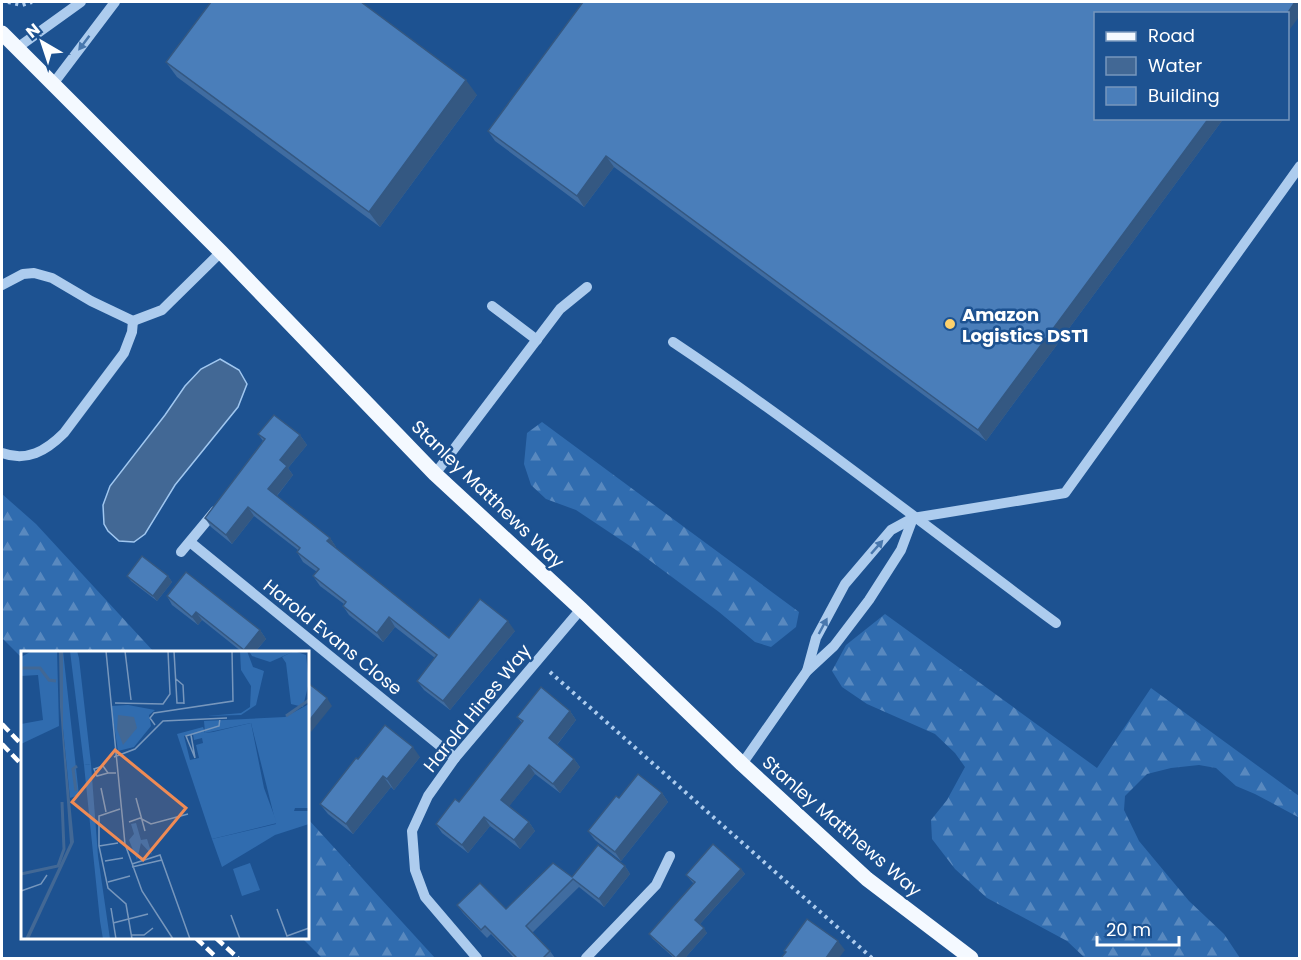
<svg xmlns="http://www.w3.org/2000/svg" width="1301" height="960" viewBox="0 0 1301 960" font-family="Poppins,sans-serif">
<defs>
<pattern id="forest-firs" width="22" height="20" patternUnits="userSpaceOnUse" patternTransform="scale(1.5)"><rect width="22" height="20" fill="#306caf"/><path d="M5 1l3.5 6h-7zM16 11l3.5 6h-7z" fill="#5989bf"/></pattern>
</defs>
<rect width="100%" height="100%" fill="#1d5291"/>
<g fill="url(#forest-firs)">
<path d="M542 422 799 612 796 627 771 647 755 642 719 612 633 548 576 510 546 499 531 485 524 464 527 433Z"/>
<path d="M2 494 36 524 154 652H22V658L2 638Z"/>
<path d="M885 614 1097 768 1151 688 1299 796V821L1298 817 1255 794 1236 786 1216 768 1199 765 1171 768 1147 774 1125 796 1124 810 1139 841 1189 901 1224 934 1240 958H1085L1067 941 987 898 955 869 932 839 931 820 947 800 965 767 955 753 935 734 867 704 842 687 832 671 846 645Z"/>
<path d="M308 819 435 958H322L302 938H308Z"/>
</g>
<path fill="#426895" stroke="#a0c7f0" stroke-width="1.5" d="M220 359 239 370 247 384 238 407 175 485 145 534 134 542 119 541 108 531 104 524 103 505 110 486 165 415 185 386 201 369Z"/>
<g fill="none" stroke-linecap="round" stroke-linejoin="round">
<g stroke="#adccee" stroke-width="4" stroke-dasharray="3 4.5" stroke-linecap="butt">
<path d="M8 2 22 5 32 2"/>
<path d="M550 672 872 958"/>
</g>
<g stroke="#adccee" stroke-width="10">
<path d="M17 48 81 2"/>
<path d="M53 84 115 2"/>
<path d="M2 285 23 274 34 273 52 278 91 301 133 321 162 310 221 252"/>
<path d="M492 306 537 340"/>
<path d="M673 342C805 430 929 529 1056 623"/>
<path d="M2 453C27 462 46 451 64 433L124 353 132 332 133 321"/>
<path d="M435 474 560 309 587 287"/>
<path d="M190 542 455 758"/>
<path d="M181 552 215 511"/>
<path d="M807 671 816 638 845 584 891 530 913 518 1065 493 1300 166"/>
<path d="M742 764 807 671 834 646 869 600 901 550 913 518"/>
<path d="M477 958 425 897 415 870 412 831 428 796 455 758 581 609"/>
<path d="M586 958 656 885 670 856"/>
</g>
<path stroke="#f4f9ff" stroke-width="15" d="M2 33 221 252 435 474 581 609 742 764 867 879 971 958"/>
<g stroke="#fff" stroke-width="4.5" stroke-dasharray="10 4.5" stroke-linecap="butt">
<path d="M2 724 22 745"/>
<path d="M2 744 22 765"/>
<path d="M196 938 217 958"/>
<path d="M216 938 238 958"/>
</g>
</g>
<g fill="#406ca0">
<path d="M166 62 477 95 380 227 177 77Z"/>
<path d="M1095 118H1224L986 441 614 167 584 207 495 141 488 131Z"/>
<path d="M258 434 300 435 307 445 288 468 293 475 277 496 330 538 336 547V548L449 638 515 631 450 710 424 690 417 681 435 658 395 627 383 642 349 615 343 606 344 604 320 586 313 576 317 572 303 562 297 552 298 550 254 516 232 544 211 527 205 518 263 441Z"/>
<path d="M127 576H168L172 582 157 601 131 581Z"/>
<path d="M167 596 260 630 266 639 255 652H242L202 620 198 625 172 605Z"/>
<path d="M570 711 576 720 557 745 574 759 580 767 560 793 535 774 509 806 529 822 535 831 520 849 490 826 468 853 442 833 436 824 459 802 522 723 517 717Z"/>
<path d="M420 757 394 790 391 787 353 834 328 814 320 804 358 759Z"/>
<path d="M662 793 668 802 621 861 595 840 588 831 619 798Z"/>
<path d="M625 866 630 874 604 907 579 887 532 933 550 951 555 958H514L491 934 487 938 463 913 457 905 506 909 572 877Z"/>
<path d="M741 869 745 874 700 924 707 933 685 958H674L653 939 649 934 694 884 686 875Z"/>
</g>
<g fill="#345882">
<path d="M1295 2H1299V17L1287 33V14Z"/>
<path d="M466 80 477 95 380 227 369 212Z"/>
<path d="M1209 118H1224L986 441 978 430Z"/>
<path d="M606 156 614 167 584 207 577 196Z"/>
<path d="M300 435 307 445 288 468 293 475 275 498 268 489 280 460Z"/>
<path d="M248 507 254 516 232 544 226 535Z"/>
<path d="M330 538 336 547 333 550 327 541Z"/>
<path d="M168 576 172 582 157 601 153 596Z"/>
<path d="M196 612 202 620 198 625 192 617Z"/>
<path d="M389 617 395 627 383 642 377 633Z"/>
<path d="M508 621 515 631 450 710 443 701Z"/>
<path d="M260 630 266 639 255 652H245L244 650Z"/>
<path d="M327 698 332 706 311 732 308 727V722Z"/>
<path d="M570 711 576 720 555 747 549 738Z"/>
<path d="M413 747 420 757 394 790 387 779Z"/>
<path d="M574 759 580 767 560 793 553 784Z"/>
<path d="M529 765 535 774 507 809 501 800Z"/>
<path d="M383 776 391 787 353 834 346 824Z"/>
<path d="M662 793 668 802 621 861 615 852Z"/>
<path d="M484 817 490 826 468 853 462 845Z"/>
<path d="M529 822 535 831 520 849 514 840Z"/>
<path d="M625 866 630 874 604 907 599 899Z"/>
<path d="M741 869 745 874 699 925 695 920Z"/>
<path d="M704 928 707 933 685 958H676Z"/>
<path d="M838 941 845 950 839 958H826Z"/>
</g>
<g fill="#4a7eba" stroke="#345882" stroke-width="1.5">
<path d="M211 2H361L466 80 369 212 166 62Z"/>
<path d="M583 2H1295L1287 14H1095V118H1209L978 430 606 156 577 196 488 131Z"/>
<path d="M274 415 300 435 280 460 287 466 268 489 330 538 327 541 449 638 480 599 508 621 443 701 417 681 437 655 389 617 377 633 343 606 346 602 313 576 319 569 297 552 300 548 248 507 226 535 205 518 265 439 258 434Z"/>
<path d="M142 556 168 576 153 596 127 576Z"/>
<path d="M186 572 260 630 244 650 196 612 192 617 167 596Z"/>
<path d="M308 683 327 698 308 722Z"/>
<path d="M541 687 570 711 549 738 574 759 553 784 529 765 501 800 529 822 514 840 484 817 462 845 436 824 455 799 459 802 523 721 517 717Z"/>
<path d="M385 725 413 747 387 779 383 776 346 824 320 804 356 758 358 759Z"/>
<path d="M638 774 662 793 615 852 588 831 616 796 619 798Z"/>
<path d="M713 844 741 869 695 920 704 928 676 958 649 934 695 882 686 875Z"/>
<path d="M598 845 625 866 599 899 573 879 526 926 550 951 543 958H517L485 926 481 930 457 905 480 883 506 909 553 863 572 877Z"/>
<path d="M807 919 838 941 826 958H781L786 952 784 951Z"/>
</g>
<defs><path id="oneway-solid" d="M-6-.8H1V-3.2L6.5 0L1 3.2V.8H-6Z" transform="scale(1.5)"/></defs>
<g fill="#4877ad">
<use href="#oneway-solid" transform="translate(84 43) rotate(127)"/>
<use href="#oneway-solid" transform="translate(877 547) rotate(-49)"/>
<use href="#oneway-solid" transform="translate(823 626) rotate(-62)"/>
</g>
<circle fill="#fdd16c" stroke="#1d5291" stroke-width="2" cx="950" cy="324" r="6"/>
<g text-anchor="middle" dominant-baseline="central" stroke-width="5" stroke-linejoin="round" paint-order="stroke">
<g font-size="18" font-weight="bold" fill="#fff" stroke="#1d5291" text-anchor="start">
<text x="962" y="314">Amazon<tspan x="962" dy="21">Logistics DST1</tspan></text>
</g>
<g font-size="18" fill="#fff" stroke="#1d5291">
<text transform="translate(488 494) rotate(44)">Stanley Matthews Way</text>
<text transform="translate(333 637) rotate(39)">Harold Evans Close</text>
<text transform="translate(477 708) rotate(-51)">Harold Hines Way</text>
<text transform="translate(842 826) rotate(41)">Stanley Matthews Way</text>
</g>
</g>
<g transform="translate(21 651)">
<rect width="288" height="288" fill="#1d5291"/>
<path d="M11 0H36L38 75 0 93V73L22 69 17 24 0 25V6ZM42 0 58 144 49 147 42 78ZM49 0H56L58 7 70 113 63 114Z" fill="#306caf"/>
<path d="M219 0H226L232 16 243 20 235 54 220 64 186 65 220 62 229 56 230 35 220 19ZM228 0H274L249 11 231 5ZM70 113 77 205 89 288H82L79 270 63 114ZM115 172 120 189 126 188 131 204 120 192 116 209 108 189 113 183 110 173Z" fill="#306caf"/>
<path d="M273 0 285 4 288 31 282 56 270 53 265 12 261 6ZM288 53V157H274L273 160H287L288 173 254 184 201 216 191 188 255 173 230 72 184 82 183 70 264 66ZM107 54 134 59 128 64 130 75 113 96 97 100 90 55Z" fill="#306caf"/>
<path d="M230 72 243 137 256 172 191 188 156 83 182 76 184 82 192 81ZM172 83 173 89 181 87 182 92 175 94 178 107 169 109 163 85ZM229 212 239 239 221 245 212 218Z" fill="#306caf" fill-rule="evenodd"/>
<path d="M38 0H42V78L53 191 8 288H4L49 192 39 56ZM97 64 113 66 116 77 102 94 96 78Z" fill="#426895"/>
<path fill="none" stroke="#426895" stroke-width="3" d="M0 17H19L28 29 35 30M265 65 288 49M55 140 52 118 56 115M0 223 37 215 43 198 41 151"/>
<path fill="none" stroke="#7797bd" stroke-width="1.5" d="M85 0 104 193 121 240 152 288M104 0 110 49M153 0 156 52H163M155 28 162 34 163 53M94 52 142 53 149 43 147 0M134 74 129 67 133 62 212 50 211 0M170 84 174 107 165 85 198 75 199 67M93 106 114 98 142 70 206 67M87 122 76 125 73 118 82 115 87 122H95M80 137 85 161M115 147 124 180M99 158 78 165V195L87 237 105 253 111 288M108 171 119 167 130 173 167 163M78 195 97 192M84 210 102 207M111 213 139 204 169 288M111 216 141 209M87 231 109 225M0 240 20 233 26 224M90 257 95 288M256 258 266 285 288 277M210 264 219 288M92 272 127 263M111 284H123L132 277"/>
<path fill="#ef8b55" fill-opacity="0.15" stroke="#ef8b55" stroke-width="3" d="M94 99 165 157 122 209 51 151Z"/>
<rect width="288" height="288" fill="none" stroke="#fff" stroke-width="3"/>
</g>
<rect width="1301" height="960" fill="none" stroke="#ffffff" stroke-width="6"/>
<rect x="1094" y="12" width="195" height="108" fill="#1d5291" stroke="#7797bd" stroke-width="1.5"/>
<rect x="1106" y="32" width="30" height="9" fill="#f4f9ff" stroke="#7797bd" stroke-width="1.5"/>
<text x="1148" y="42" font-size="18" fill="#ffffff">Road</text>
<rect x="1106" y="57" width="30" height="18" fill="#426895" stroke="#7797bd" stroke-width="1.5"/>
<text x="1148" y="72" font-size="18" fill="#ffffff">Water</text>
<rect x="1106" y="87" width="30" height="18" fill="#4a7eba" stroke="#7797bd" stroke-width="1.5"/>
<text x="1148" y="102" font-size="18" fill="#ffffff">Building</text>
<g transform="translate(42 42) rotate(321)" stroke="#1d5291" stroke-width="4.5" paint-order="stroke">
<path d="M0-4.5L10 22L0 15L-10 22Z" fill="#ffffff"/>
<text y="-9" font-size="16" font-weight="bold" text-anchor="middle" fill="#ffffff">N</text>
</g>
<path d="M1097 936v9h82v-9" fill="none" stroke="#ffffff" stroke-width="3"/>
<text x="1106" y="936" font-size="18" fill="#ffffff" stroke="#1d5291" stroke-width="4.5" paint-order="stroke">20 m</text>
</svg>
